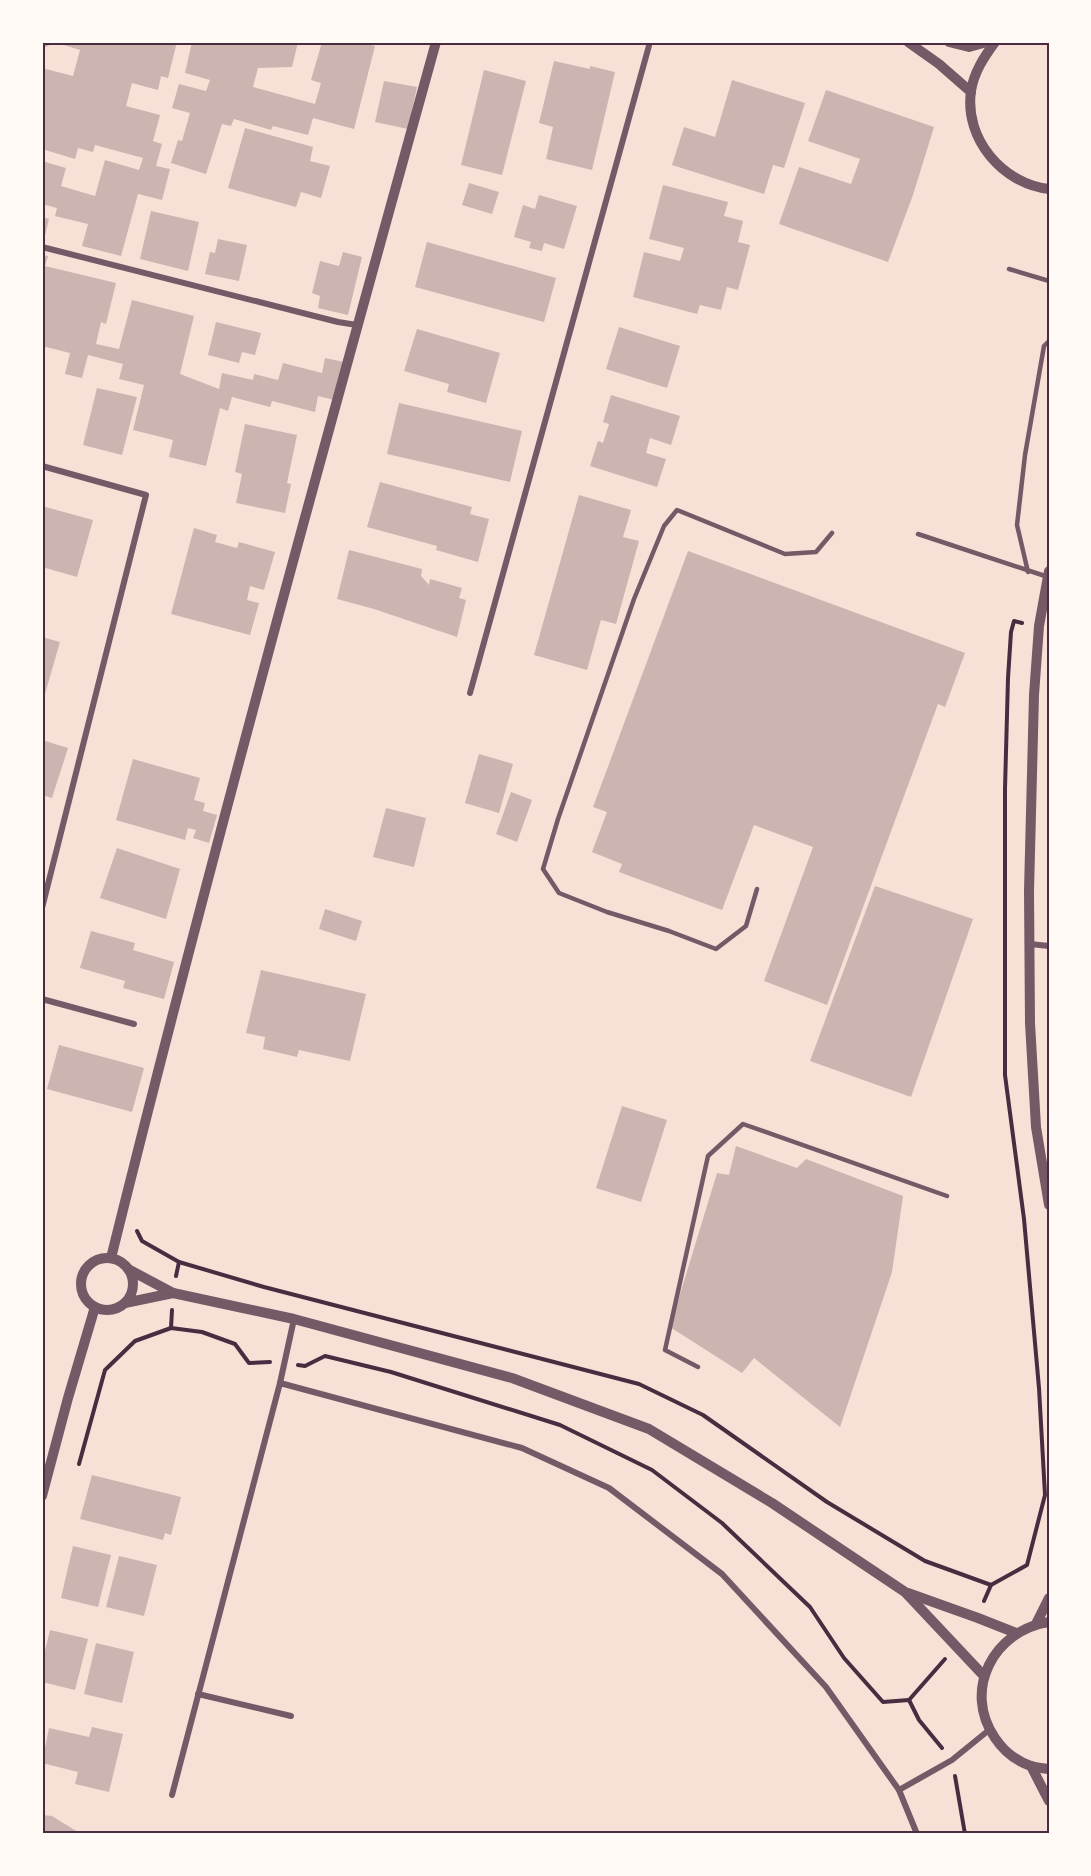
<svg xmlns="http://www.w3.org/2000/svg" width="1091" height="1876" viewBox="0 0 1091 1876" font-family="Merriweather,serif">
<rect width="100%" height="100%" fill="#f7e1d7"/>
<g fill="#ccb4b1">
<path d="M42 42H55L42 49Z"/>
<path d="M65 42H177L168 78 161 76 158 90 132 83 126 106 160 115 153 141 162 144 156 166 170 169 162 200 138 194 121 256 82 246 88 224 55 216 57 208 42 204V161L66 168 61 186 95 196 105 160 139 170 143 158 95 145 93 152 78 148 75 159 42 149V68L73 76 80 50 64 45Z"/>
<path d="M192 42H298L292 67 258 68 253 87 315 104 321 83 311 80 322 42H358L375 46 354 129 313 118 308 135 273 126 271 130 234 119 231 126 222 124 206 174 171 163 178 140 182 141 190 113 172 108 179 84 206 91 210 80 185 73Z"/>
<path d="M554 61 590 69V66L615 72 592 170 546 159 553 127 539 123Z"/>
<path d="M484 70 526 81 502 175 461 165Z"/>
<path d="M732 80 805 103 784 168 773 165 764 194 672 165 684 127 715 137Z"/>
<path d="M384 81 417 87 408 129 375 122Z"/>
<path d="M826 90 934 127 913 195 888 262 779 224 799 167 851 184 860 159 808 141Z"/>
<path d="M245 128 313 147 310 161 330 166 321 198 301 192 296 207 228 188Z"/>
<path d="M469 183 499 192 492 214 462 205Z"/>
<path d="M663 185 728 202 724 216 743 221 738 242 750 245 738 290 727 287 721 310 700 305 697 314 633 297 644 252 680 261 684 248 649 239Z"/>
<path d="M539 195 577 206 564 249 544 243 542 251 529 248 531 242 514 237 523 205 535 209Z"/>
<path d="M151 211 199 222 188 271 140 259Z"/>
<path d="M42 217 49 219 43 244 42 243Z"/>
<path d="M218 239 247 245 239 281 205 274 210 252 215 253Z"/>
<path d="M427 242 556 278 544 322 415 287Z"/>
<path d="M343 252 362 257 348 315 318 308 320 296 312 293 320 261 339 266Z"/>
<path d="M42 255 48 256 45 266 116 283 106 324 101 322 96 344 119 349 132 300 194 316 180 374 219 389 222 373 253 380 254 374 278 380 283 363 322 373 325 358 344 362 334 400 318 396 315 412 272 401 270 407 232 397 228 411 220 408 206 466 169 457 173 440 133 430 144 385 119 379 123 364 88 355 82 378 65 374 70 353 42 346Z"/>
<path d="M216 322 261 333 255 355 242 352 239 363 208 355Z"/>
<path d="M619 327 680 346 667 388 606 369Z"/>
<path d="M417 329 500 353 486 403 447 392 449 384 404 371Z"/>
<path d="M97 388 137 397 122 455 83 445Z"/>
<path d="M611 395 680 416 671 445 650 438 646 453 666 459 657 487 590 466 598 441 603 443 609 424 603 422Z"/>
<path d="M399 403 522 431 510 482 387 454Z"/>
<path d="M245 424 297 435 287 483 291 484 285 513 236 503 242 474 235 472Z"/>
<path d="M380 482 472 507 470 514 489 519 478 562 436 550 437 546 367 527Z"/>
<path d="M579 495 631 510 623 537 639 541 616 624 601 620 587 670 534 655Z"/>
<path d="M42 506 93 520 77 577 42 567Z"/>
<path d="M194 528 217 535 215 542 237 548 239 542 275 552 264 590 250 586 247 600 259 603 250 635 171 614Z"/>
<path d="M349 550 422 569 421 576 429 585 430 579 462 588 459 598 466 600 457 637 374 609 337 599Z"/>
<path d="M688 551 965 653 945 707 938 704 827 1005 764 981 813 847 754 825 722 910 619 872 622 864 592 852 607 812 593 807Z"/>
<path d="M42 637 60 642 43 701H42Z"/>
<path d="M42 740 68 748 52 798 42 795Z"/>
<path d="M479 754 513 764 499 813 465 803Z"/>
<path d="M133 759 200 778 194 800 205 803 203 811 217 815 209 843 193 838 196 830 188 828 185 840 116 820Z"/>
<path d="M511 792 532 800 517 842 496 834Z"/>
<path d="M386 808 426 818 414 867 373 857Z"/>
<path d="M117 848 180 869 166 919 100 898Z"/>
<path d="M875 886 973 919 911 1097 810 1061Z"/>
<path d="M325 909 362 921 356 941 319 929Z"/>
<path d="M91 931 135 943 133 950 174 962 164 999 123 988 125 981 80 968Z"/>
<path d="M261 970 366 994 350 1061 299 1050 297 1057 263 1049 265 1037 246 1033Z"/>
<path d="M59 1045 144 1068 132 1112 47 1089Z"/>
<path d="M622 1106 667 1120 641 1202 596 1188Z"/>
<path d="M736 1146 797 1168 806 1159 903 1196 892 1272 840 1427 754 1358 742 1373 670 1327 717 1173 729 1175Z"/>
<path d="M92 1475 181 1497 171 1535 165 1533 163 1540 80 1519Z"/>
<path d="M73 1546 111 1555 98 1607 61 1598Z"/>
<path d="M119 1556 157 1565 144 1616 106 1607Z"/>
<path d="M50 1630 88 1639 75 1690 42 1682V1663Z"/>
<path d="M96 1643 134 1652 122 1703 84 1694Z"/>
<path d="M92 1727 123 1734 109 1792 75 1784 78 1772 42 1763 49 1728 89 1737Z"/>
<path d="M42 1815 52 1816 81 1834H42Z"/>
</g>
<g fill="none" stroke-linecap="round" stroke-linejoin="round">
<g stroke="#4a2c40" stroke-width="4">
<path d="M137 1231 142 1241 179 1262 264 1287 639 1384 703 1415 827 1502 925 1561 991 1585"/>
<path d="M176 1276 179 1262"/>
<path d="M171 1328 172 1310"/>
<path d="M298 1365 305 1366 325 1356 391 1372 560 1425 652 1470 722 1523 810 1607 844 1658 883 1702 909 1700 919 1720 942 1748"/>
<path d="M79 1464 105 1370 135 1341 171 1328 202 1332 235 1344 249 1363 270 1362"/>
<path d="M984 1601 991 1585 1027 1565 1045 1495 1039 1388 1024 1219 1005 1075V789L1008 678 1011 632 1014 621 1022 623"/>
<path d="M909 1700 945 1659"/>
<path d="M955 1776 965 1834"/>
</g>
<g stroke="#755966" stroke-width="4.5">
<path d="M1009 269 1049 281"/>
<path d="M918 534 1048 577"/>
<path d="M1028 572 1017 525 1025 455 1044 346 1049 341"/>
<path d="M757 889 746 926 716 949 669 931 607 912 559 893 543 869 558 819 634 599 664 526 677 510 785 554 816 552 832 533"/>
<path d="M698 1367 665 1350 708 1156 743 1124 947 1196"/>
</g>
<g stroke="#755966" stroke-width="6">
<path d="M42 247 338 322 357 325"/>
<path d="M42 466 146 495 42 908"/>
<path d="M470 693 650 42"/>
<path d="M1030 944 1049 946"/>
<path d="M42 999 134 1024"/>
<path d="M280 1383 294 1319"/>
<path d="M198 1694 291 1716"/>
<path d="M899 1790 952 1760 989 1730"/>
<path d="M172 1795 280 1383 522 1448 609 1488 722 1574 826 1687 899 1790 917 1834"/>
</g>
<g stroke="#755966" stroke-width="10">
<path d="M908 42 939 64 971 92"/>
<path d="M949 42 969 47 987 42"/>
<path d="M995 42C984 57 974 72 971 91 964 139 1003 184 1049 189"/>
<path d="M1049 571 1039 626 1034 695 1029 891 1030 1023 1036 1127 1049 1205"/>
<path d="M111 1258C212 851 324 446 436 42"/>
<circle cx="107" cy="1284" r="26"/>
<path d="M128 1269 173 1293 294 1319 512 1378 649 1429 772 1503 905 1592 984 1676"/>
<path d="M125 1303 173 1293"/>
<path d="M42 1496 68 1398 95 1307"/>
<path d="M908 1593 978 1618 1016 1633"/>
<path d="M1049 1622C994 1630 962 1690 995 1738 1003 1750 1016 1761 1031 1766 1036 1768 1043 1768 1049 1769"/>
<path d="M1036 1624 1049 1598"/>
<path d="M1031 1766 1049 1801"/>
</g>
</g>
<rect width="1091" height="1876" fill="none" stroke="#fffaf5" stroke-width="87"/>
<rect x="44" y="44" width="1004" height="1788" fill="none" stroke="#4a2c40" stroke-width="2"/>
</svg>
